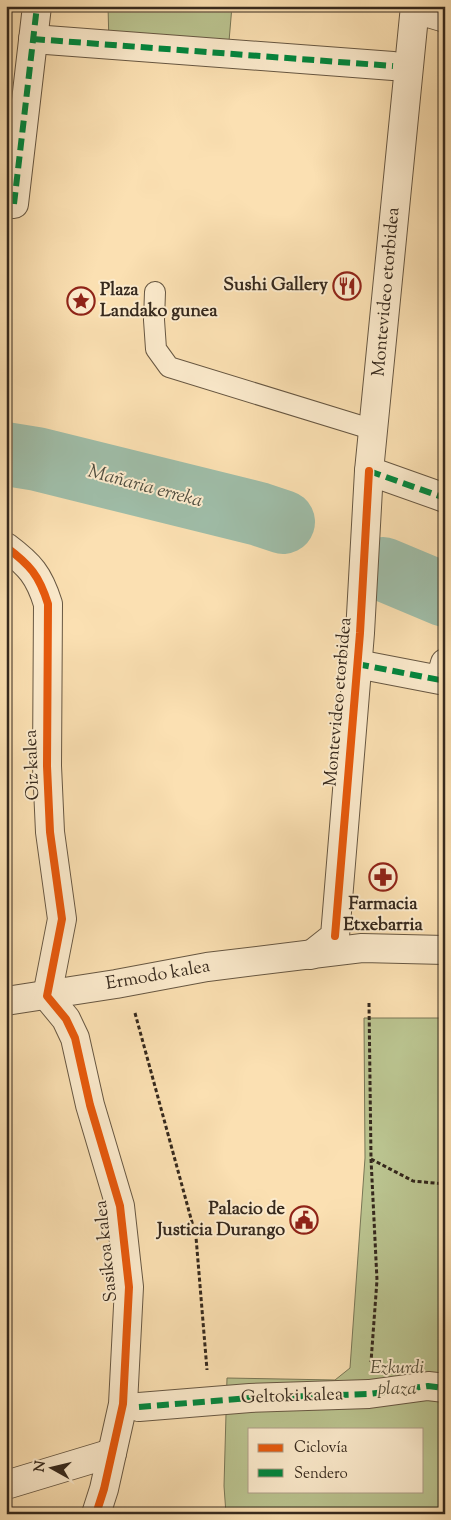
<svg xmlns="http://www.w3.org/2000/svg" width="451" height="1520" viewBox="0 0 451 1520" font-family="'Sorts Mill Goudy',serif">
<rect width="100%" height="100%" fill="#fbe0b2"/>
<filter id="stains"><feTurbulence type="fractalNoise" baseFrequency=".004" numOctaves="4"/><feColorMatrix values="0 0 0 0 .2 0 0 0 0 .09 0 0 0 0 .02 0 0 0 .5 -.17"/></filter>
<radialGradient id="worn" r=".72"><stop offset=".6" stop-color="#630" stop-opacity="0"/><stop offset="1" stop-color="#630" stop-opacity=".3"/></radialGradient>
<g fill="#bac38f" stroke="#787656" fill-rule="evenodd">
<path d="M108 6H232L228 53 109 45Z"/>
<path d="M364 1018H445V1514H226L224 1486 227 1378 335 1380 350 1368 365 1158ZM250 1429H422V1491H250Z"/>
</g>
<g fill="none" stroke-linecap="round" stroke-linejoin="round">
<g stroke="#9fbda8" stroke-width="64">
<path d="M6 454 37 459 259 514 283 522"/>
<path d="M383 569 445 595"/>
</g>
<g stroke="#675742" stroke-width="22">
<path id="service" d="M155 292 154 320 156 349 169 367 374 430"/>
</g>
<g stroke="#675742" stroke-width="30">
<g id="pedestrian">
<path d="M33 39 393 66"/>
<path d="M369 471 445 498"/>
<path d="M357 664 440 680 445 663"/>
<path d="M139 1407 250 1398 369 1394 428 1386 445 1388"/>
</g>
</g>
<g stroke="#675742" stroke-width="30">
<g id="minor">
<path d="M415 9 445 18"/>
<path d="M14 204 37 6"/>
<path d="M6 547C30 565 39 575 48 604L47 766 50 832 62 919 47 996 66 1019 75 1038 90 1105 120 1206 129 1287 123 1404 104 1489 96 1514"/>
<path d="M311 955 335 936 360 633 369 471 415 6"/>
<path d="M6 1001 116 984 207 967 362 948 445 950"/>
<path d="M6 1485 112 1453"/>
</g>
</g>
<g stroke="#36291d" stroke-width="3" stroke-dasharray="4 2.5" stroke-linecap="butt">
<path d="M369 1003 371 1159 377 1280 371 1362"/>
<path d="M135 1013 196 1237 207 1370"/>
<path d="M371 1159 413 1181 445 1184"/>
</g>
<use href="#service" stroke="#fcebcd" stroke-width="20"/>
<use href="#pedestrian" stroke="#fcebcd" stroke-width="28"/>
<use href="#minor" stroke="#fcebcd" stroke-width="28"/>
<g stroke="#00873e" stroke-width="6" stroke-dasharray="12 6" stroke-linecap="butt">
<path d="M33 39 393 66"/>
<path d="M14 204 37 6"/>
<path d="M369 471 445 498"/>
<path d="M357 664 440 680 445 663"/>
<path d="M139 1407 250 1398 369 1394 428 1386 445 1388"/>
</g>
<g stroke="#fcebcd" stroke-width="11">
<g id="cycleway">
<path d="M6 547C30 565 39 575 48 604L47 766 50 832 62 919 47 996 66 1019 75 1038 90 1105 120 1206 129 1287 123 1404 104 1489 96 1514"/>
<path d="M335 936 360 633 369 471"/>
</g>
</g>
<use href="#cycleway" stroke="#e8590c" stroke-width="8"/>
</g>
<defs>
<g id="restaurant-ring" transform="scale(1.4375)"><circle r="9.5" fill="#fcebcd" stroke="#8f2418" stroke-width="1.5"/><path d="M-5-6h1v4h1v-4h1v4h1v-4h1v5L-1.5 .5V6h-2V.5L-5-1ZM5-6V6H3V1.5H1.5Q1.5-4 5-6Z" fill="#8f2418"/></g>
<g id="sight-ring" transform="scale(1.4375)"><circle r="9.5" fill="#fcebcd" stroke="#8f2418" stroke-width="1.5"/><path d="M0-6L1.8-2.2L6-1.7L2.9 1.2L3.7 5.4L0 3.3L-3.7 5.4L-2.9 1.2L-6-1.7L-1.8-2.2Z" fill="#8f2418"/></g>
<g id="pharmacy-ring" transform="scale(1.4375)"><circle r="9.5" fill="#fcebcd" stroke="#8f2418" stroke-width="1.5"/><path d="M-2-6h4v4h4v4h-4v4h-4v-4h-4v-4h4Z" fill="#8f2418"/></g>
<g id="civic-ring" transform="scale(1.4375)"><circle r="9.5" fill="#fcebcd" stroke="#8f2418" stroke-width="1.5"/><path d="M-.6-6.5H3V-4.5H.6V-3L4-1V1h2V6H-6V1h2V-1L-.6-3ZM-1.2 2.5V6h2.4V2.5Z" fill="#8f2418"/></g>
</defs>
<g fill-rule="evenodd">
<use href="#restaurant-ring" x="347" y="286"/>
<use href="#sight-ring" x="81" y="301"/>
<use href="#pharmacy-ring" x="383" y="877"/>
<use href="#civic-ring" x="304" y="1220"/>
</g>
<g text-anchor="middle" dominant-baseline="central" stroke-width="4" stroke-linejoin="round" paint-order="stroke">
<g font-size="18" font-weight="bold" fill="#36291d" stroke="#fcebcd" text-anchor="end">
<text x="328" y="286">Sushi Gallery</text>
<text x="100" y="291" text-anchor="start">Plaza<tspan x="100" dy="21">Landako gunea</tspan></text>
<text x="383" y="905" text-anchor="middle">Farmacia<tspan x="383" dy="21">Etxebarria</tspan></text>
<text x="285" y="1210">Palacio de<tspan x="285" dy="21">Justicia Durango</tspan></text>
</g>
<g font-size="18" fill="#36291d" stroke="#fcebcd">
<text transform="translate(387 292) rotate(-85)">Montevideo etorbidea</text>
<text transform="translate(339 702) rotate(-85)">Montevideo etorbidea</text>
<text transform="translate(33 765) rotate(-92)">Oiz kalea</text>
<text transform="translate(158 976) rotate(-10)">Ermodo kalea</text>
<text transform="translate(107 1251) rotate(-96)">Sasikoa kalea</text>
<text transform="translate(292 1397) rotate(-2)">Geltoki kalea</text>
</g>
<g font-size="18" font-style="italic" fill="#57503a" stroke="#fcebcd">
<text x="397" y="1369">Ezkurdi<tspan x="397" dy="21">plaza</tspan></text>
</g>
<g font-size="19" font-style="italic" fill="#504e40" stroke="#fcebcd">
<text transform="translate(145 487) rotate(15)">Mañaria erreka</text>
</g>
</g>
<rect width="451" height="1520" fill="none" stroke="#fbe0b2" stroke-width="25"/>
<rect x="8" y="8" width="436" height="1505" fill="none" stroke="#36291d" stroke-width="2.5"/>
<rect x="12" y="12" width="426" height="1495" fill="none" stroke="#36291d"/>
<rect x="248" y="1428" width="175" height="65" fill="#fcebcd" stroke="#ad9d87"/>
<rect x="258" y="1444" width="25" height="8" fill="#e8590c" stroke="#ad9d87"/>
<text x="294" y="1452" font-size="15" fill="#36291d">Ciclovía</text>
<rect x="258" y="1469" width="25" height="8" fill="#00873e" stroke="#ad9d87"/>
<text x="294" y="1478" font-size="15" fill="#36291d">Sendero</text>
<g transform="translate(52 1468) rotate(278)" stroke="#fcebcd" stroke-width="4" paint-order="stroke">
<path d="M0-4L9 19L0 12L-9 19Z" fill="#36291d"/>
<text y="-8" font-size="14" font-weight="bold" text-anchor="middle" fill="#36291d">N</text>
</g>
<rect width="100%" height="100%" filter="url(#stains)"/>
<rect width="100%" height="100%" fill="url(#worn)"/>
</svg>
